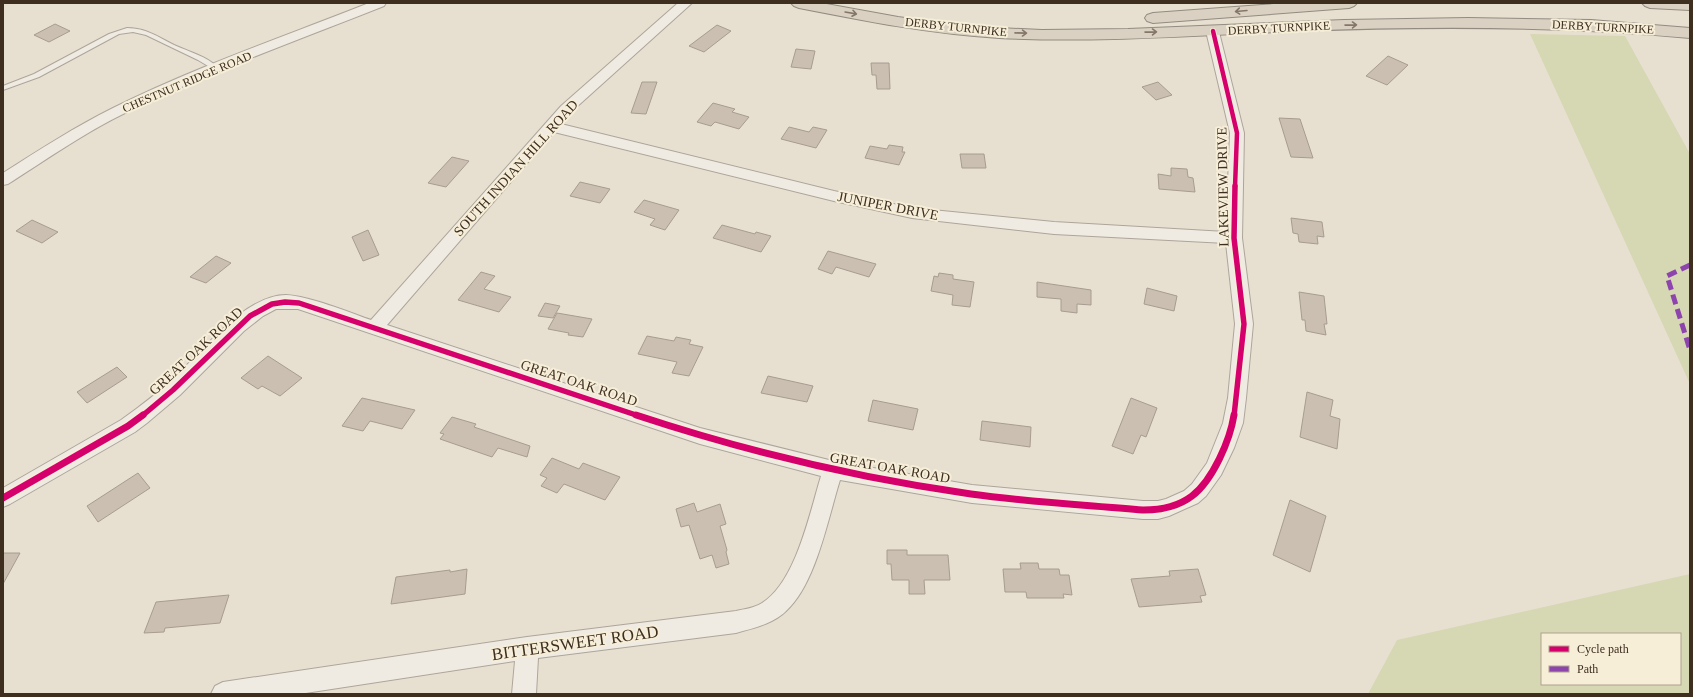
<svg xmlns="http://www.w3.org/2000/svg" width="1693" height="697" viewBox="0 0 1693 697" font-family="'Times New Roman',serif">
<rect width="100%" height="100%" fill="#e7e0d1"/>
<g fill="#d6d7b3" fill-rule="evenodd">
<path d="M1530 34 1625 36 1690 154V384Z"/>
<path d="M1690 574V694H1368L1397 640ZM1542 634H1680V684H1542Z"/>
</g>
<g fill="#cbbfb2" stroke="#a89c90">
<path d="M55 24 70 31 49 42 34 35Z"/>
<path d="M717 25 731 31 704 52 689 46Z"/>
<path d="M796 49 815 51 811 69 791 67Z"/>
<path d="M1388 56 1408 65 1387 85 1366 76Z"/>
<path d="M871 63H889L890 89H877L876 75H872Z"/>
<path d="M642 82H657L646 114 631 113Z"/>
<path d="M1158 82 1172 95 1156 100 1142 87Z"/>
<path d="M713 103 735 109 732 112 749 117 739 129 715 122 711 126 697 122Z"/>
<path d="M1279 118 1300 119 1313 158 1291 157Z"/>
<path d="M789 127 809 132 813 127 827 130 816 148 781 139Z"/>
<path d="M889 145 903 147 902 152H905L899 165 865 158 870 146 887 149Z"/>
<path d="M960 154H984L986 168H962Z"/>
<path d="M452 157 469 161 446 187 428 183Z"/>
<path d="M1171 168 1187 169 1188 177 1193 178 1195 192 1159 189 1158 174 1171 176Z"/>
<path d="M580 182 610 189 600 203 570 196Z"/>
<path d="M644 200 679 210 665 230 650 225 655 219 634 212Z"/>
<path d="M1291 218 1322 222 1324 237 1317 236 1318 244 1299 242 1298 234 1293 233Z"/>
<path d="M32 220 58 232 42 243 16 231Z"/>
<path d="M722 225 755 234 756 232 771 236 761 252 713 238Z"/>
<path d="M368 230 379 255 363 261 352 237Z"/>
<path d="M828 251 876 264 869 277 836 267 832 274 818 269Z"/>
<path d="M216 256 231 263 206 283 190 277Z"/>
<path d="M481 272 495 276 484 289 511 297 499 312 458 300Z"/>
<path d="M939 273 953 275V279L974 282 970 307 952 305 953 295 931 291 934 276 938 277Z"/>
<path d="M1037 282 1091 290V305L1077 304V313L1061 311V299L1037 297Z"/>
<path d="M1147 288 1177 296 1174 311 1144 304Z"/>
<path d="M1299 292 1324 296 1327 324H1324L1326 335 1306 331 1305 320H1302Z"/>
<path d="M545 303 560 306 553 318 538 316Z"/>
<path d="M557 313 592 319 583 337 568 335 569 333 548 329Z"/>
<path d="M647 336 674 341 676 337 691 340 689 344 703 347 689 376 672 373 677 362 638 354Z"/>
<path d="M268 356 302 378 280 396 262 386 258 389 241 378Z"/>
<path d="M117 367 127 377 87 403 77 392Z"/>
<path d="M768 376 813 386 807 402 761 393Z"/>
<path d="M1307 392 1333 400 1330 416 1340 419 1337 449 1300 437Z"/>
<path d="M362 398 415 410 402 429 370 421 363 431 342 426Z"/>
<path d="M1131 398 1157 408 1146 437 1141 435 1133 454 1112 446Z"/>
<path d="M873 400 918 409 913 430 868 421Z"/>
<path d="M452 417 476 424 474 427 530 446 527 457 498 448 492 457 440 439 444 434 440 433Z"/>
<path d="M982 421 1031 427 1030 447 980 440Z"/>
<path d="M552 458 579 469 583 463 620 477 605 500 564 484 557 493 541 486 547 478 540 475Z"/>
<path d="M138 473 150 488 98 522 87 506Z"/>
<path d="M1290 500 1326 516 1310 572 1273 555Z"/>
<path d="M694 503 697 512 720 504 726 524 720 526 727 550 726 552 729 564 716 568 712 555 700 559 689 525 681 527 676 509Z"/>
<path d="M887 550H907V555H948L950 580H924L925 594H909V580H892L891 564H887Z"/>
<path d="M3 553H20L3 584Z"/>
<path d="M1020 563H1038L1039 569H1059L1060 575H1069L1072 595 1063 594 1064 598H1027L1026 592H1005L1003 569H1021Z"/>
<path d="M467 569 465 594 391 604 396 577 450 570V572Z"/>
<path d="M1198 569 1206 595 1200 596 1202 602 1139 607 1131 579 1170 576 1169 571Z"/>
<path d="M229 595 220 623 165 628 164 632 144 633 156 602Z"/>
</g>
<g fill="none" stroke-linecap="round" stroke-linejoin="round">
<g stroke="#ada599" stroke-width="2">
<path id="lane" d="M127 28C146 28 158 37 174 45 189 52 207 56 218 68L215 70 213 69 198 60 146 35 133 32 119 34 39 77 3 90V86L34 74 109 34Z"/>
</g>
<g stroke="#ada599" stroke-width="2">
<g id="street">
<path d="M369 3H386L384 6C298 40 209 72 125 113 84 133 47 159 8 184L3 185V173C39 150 75 127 113 108 195 67 283 37 369 3Z"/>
<path d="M678 3H692L571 112 561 124 834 191 912 208 1054 222 1226 232 1230 133 1206 31 1208 28H1218L1244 133 1242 238 1253 324 1246 398 1243 423 1234 448 1221 475 1206 496 1198 503 1169 516 1158 519H1143L972 503 840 480C828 518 816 584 786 611 773 624 753 628 736 633L538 658 536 694H512L515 661 299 694H211L215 686 223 682 527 637 736 611C745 609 754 608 762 603 796 582 810 512 821 476L700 444 298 309H276L263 316 244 331 180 395 147 423 135 432 10 504 3 507V488L121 420C141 406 160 391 178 374 205 348 246 295 286 295 309 296 348 312 371 320L561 106ZM554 132 834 201 912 218 1054 234 1226 243 1235 324 1228 398 1223 423 1207 463 1192 484 1184 491 1166 499 1158 501H1143L972 485 833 461 700 428 387 325Z"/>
</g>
</g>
<g stroke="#928b80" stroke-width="2">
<g id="highway">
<path d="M791 3H821L898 17 948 24 999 28 1042 30 1128 29 1344 20 1468 18 1591 20 1690 28V38C1560 26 1430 26 1300 31 1199 35 1099 43 999 38 931 34 865 21 799 8L794 6Z"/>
<path d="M1288 3H1357L1354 6 1349 8 1153 23 1147 21 1145 18 1147 15 1153 13Z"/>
<path d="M1642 3H1690V10L1650 8 1645 6Z"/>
</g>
</g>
<use href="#lane" fill="#efebe3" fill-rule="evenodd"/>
<use href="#street" fill="#efebe3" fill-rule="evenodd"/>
<use href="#highway" fill="#dad1c2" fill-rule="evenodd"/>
<path stroke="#8e44ad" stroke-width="5" stroke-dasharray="10 5" stroke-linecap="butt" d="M1690 265 1667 276 1690 350"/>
<g stroke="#f7eed8" stroke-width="6">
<path id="cycleway-far2" d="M1213 31 1237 133 1235 187"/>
</g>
<g stroke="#f7eed8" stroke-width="8">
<g id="cycleway-far1">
<path d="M142 416 173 390 250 316 272 304 285 302 299 303 639 416"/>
<path d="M1234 416 1244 324 1234 238 1235 186"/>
</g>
</g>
<g stroke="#f7eed8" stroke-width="10">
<g id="cycleway">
<path d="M636 415C745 451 857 478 971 494 1028 502 1086 505 1143 510 1160 510 1179 506 1192 496 1213 480 1230 440 1234 415"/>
<path d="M3 498 128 426 143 415"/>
</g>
</g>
<use href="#cycleway-far2" stroke="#d6006c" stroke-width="4.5"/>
<use href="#cycleway-far1" stroke="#d6006c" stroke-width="5.5"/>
<use href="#cycleway" stroke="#d6006c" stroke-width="7"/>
</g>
<defs><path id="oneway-shaft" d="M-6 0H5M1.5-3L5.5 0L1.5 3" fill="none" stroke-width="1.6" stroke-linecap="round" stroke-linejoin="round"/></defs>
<g stroke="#847769">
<use href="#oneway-shaft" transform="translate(1241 11) rotate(175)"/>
<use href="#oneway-shaft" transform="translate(851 13) rotate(10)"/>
<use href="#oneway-shaft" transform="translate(1351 25) rotate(-1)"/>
<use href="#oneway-shaft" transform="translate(1151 32) rotate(-1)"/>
<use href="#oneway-shaft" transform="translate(1021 33) rotate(1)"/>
</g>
<g text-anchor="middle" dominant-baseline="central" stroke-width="4" stroke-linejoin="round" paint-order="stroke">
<g font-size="12" fill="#3d2e20" stroke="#f7eed8">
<text transform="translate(956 27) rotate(6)">DERBY TURNPIKE</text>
<text transform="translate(1603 27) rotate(3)">DERBY TURNPIKE</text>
<text transform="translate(1279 28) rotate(-3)">DERBY TURNPIKE</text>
<text transform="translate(187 82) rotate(-23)">CHESTNUT RIDGE ROAD</text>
</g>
<g font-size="14" fill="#3d2e20" stroke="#f7eed8">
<text transform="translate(516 168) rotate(-48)">SOUTH INDIAN HILL ROAD</text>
<text transform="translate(1223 187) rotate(-91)">LAKEVIEW DRIVE</text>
<text transform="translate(888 206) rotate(11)">JUNIPER DRIVE</text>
<text transform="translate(196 351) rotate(-43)">GREAT OAK ROAD</text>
<text transform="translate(579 383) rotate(18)">GREAT OAK ROAD</text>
<text transform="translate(890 468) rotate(10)">GREAT OAK ROAD</text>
</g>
<g font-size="17" fill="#3d2e20" stroke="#f7eed8">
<text transform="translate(575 643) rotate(-8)">BITTERSWEET ROAD</text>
</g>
</g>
<rect width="1693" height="697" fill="none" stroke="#3d2e20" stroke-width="8"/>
<rect x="1541" y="633" width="140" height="52" fill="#f7eed8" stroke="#ada18e"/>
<rect x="1549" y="646" width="20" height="6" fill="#d6006c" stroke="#ada18e"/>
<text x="1577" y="653" font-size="12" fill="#3d2e20">Cycle path</text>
<rect x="1549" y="666" width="20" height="6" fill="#8e44ad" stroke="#ada18e"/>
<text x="1577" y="673" font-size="12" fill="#3d2e20">Path</text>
</svg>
